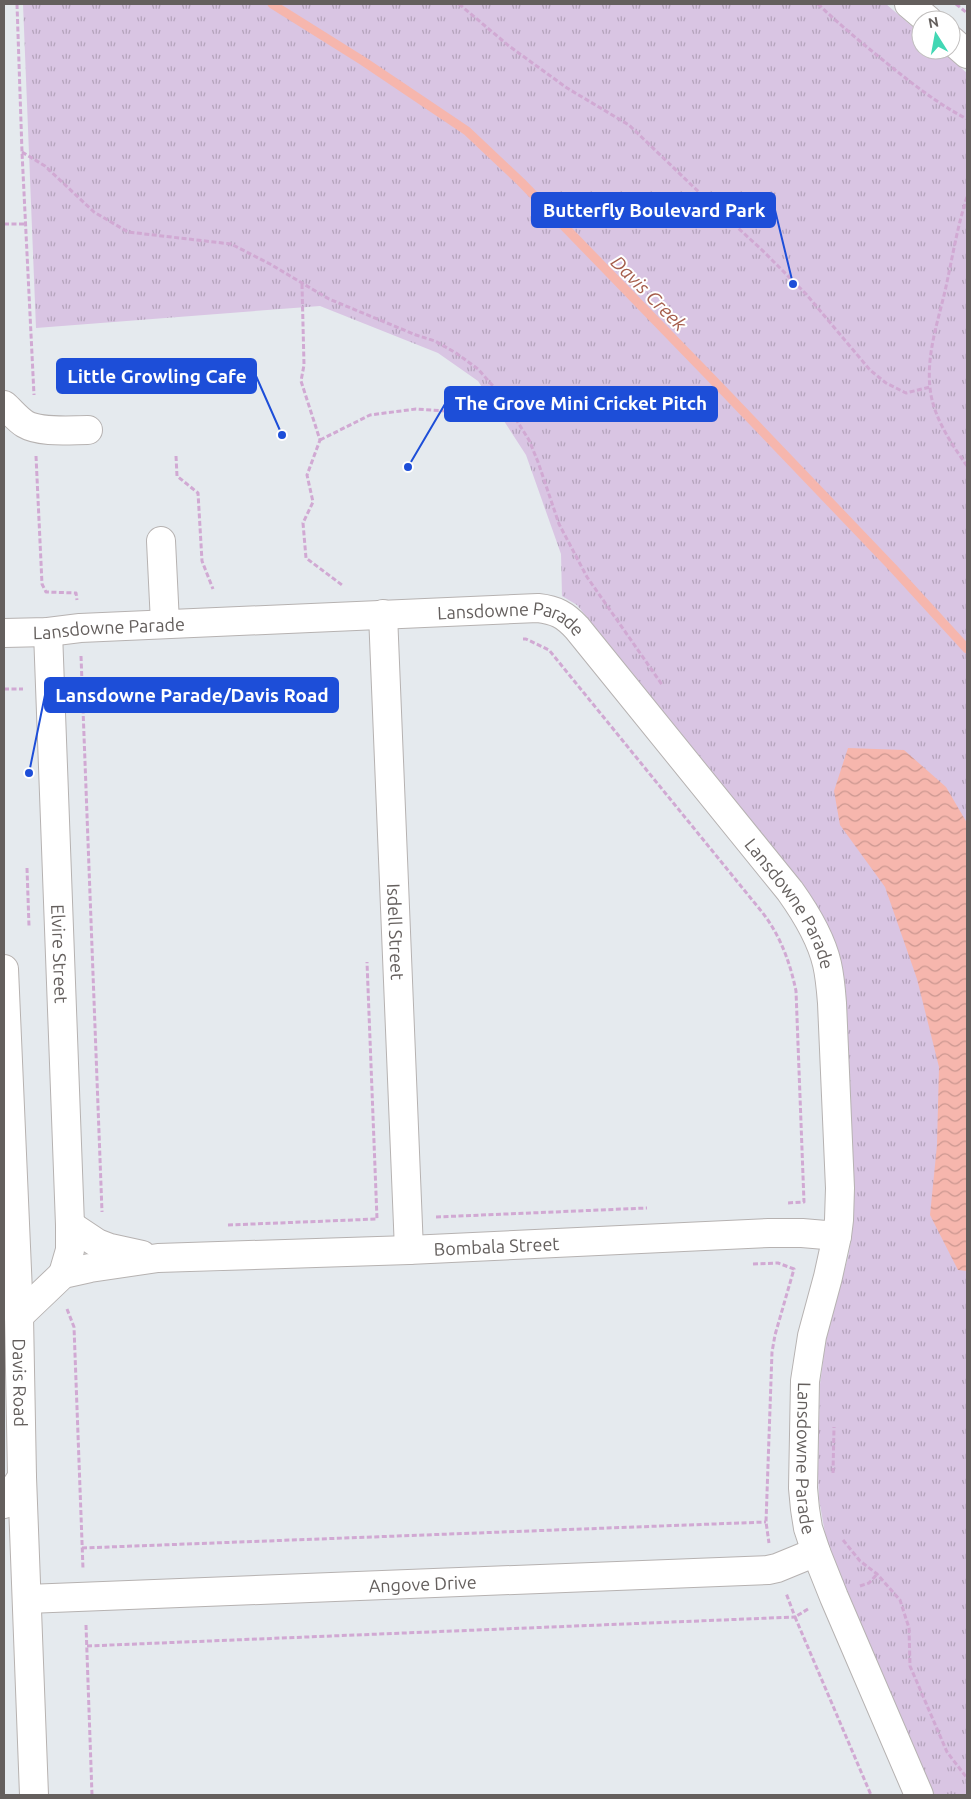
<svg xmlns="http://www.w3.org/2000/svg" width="971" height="1799" viewBox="0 0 971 1799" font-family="Ubuntu,sans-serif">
<defs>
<pattern id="park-tufts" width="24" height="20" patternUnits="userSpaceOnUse" patternTransform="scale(1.25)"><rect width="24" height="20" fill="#d9c5e3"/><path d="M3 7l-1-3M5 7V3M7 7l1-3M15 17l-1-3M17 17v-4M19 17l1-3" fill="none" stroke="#b4a3bb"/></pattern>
<pattern id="water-waves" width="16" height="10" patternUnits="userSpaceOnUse" patternTransform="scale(1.25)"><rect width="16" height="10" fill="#f6b6ad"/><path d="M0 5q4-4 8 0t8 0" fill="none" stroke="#cb9790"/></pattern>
</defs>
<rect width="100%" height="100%" fill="#e5eaee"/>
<path fill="url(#park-tufts)" d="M23 4H886L921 34V50H940L967 73V1795H934L836 1566 826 1539 819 1499 818 1474 820 1384 826 1339 849 1253 853 1223 854 1195 844 977C836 937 819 905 794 873L577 605 562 596 561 554 526 455 478 381 438 353 320 306 36 328Z"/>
<path fill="url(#water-waves)" d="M848 748 904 750 946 787 967 823V1271L958 1270 930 1215 937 1145 939 1067 917 979 885 887 840 825 834 791Z"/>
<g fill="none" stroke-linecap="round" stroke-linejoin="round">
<path stroke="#f6b6ad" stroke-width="9" d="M272 4 363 61 467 131 521 182 719 386 893 568 967 649"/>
<g stroke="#b6b2b1" stroke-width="30">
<g id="street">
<path d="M909 4 928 20"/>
<path d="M951 40 967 54"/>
<path d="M4 405C11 411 17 419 25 424 40 433 70 430 88 430"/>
<path d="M161 541 165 623"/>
<path id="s1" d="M383 614 409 1250"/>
<path id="s2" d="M48 632 70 1225V1250L63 1274"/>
<path id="s3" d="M4 633 48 632 80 628 538 608C556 610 565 615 577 628L790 891C805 912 821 938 827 964 830 977 831 990 832 1003L840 1188 839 1220 837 1236 828 1277 812 1336 805 1381 803 1488 805 1509 808 1528 816 1552 834 1597 919 1795"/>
<path d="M70 1225 97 1243 110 1248 142 1255"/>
<path id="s4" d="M19 1316 63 1274 90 1268 158 1258 409 1250 769 1233H802L837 1236"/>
<path d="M4 1504 22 1477"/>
<path id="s5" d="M27 1599 768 1570 777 1568 816 1552"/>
</g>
</g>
<g stroke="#b7b2b0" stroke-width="30">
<g id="secondary">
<path id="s6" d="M4 969 19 1316 22 1477 34 1795"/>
</g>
</g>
<g stroke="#d1a9d3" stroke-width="3" stroke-dasharray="5 2.5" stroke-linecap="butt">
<path d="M17 4 22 152 34 395"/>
<path d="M459 4 509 46 567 88 629 125 704 197 761 249 806 294 870 370 886 383 906 393 930 387"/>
<path d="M818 4C842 27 868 48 894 69 918 88 940 105 967 119"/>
<path d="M956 4 967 13"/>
<path d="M22 152 45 166 94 212 128 232 231 244 270 264 329 299 416 335 435 341 456 353 478 369 500 394 529 440 538 462 559 524 587 577 663 686"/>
<path d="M967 197C958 224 953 254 947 282 940 316 926 352 930 388 933 417 951 443 967 466"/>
<path d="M4 224H25"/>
<path d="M302 284 304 365 301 381 320 440 307 475 313 502 303 523 306 558 342 585"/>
<path d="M320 440 370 415 416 409 459 412 500 394"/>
<path d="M36 456 42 584 46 592 76 593 77 600"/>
<path d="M176 456 177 476 198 493 202 561 213 589"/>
<path d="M523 639H526L549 650 762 912C780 935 790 962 796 991L804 1202 786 1203"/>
<path d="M81 656 102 1212"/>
<path d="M4 689H23"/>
<path d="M27 868 29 926"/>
<path d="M436 1217 647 1208"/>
<path d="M228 1225 377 1219 367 962"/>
<path d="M753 1264 778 1263 794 1269 775 1335 772 1352 766 1522 769 1543"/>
<path d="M67 1309 74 1327 83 1569"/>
<path d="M833 1473 834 1427"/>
<path d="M843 1540 860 1561 877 1574 900 1600 909 1628 910 1666 947 1752 967 1778"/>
<path d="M82 1548 766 1522"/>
<path d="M860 1586 869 1583 877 1574"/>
<path d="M808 1609 795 1617 871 1795"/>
<path d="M86 1625 92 1795"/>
<path d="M87 1646 795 1617 786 1593"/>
</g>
<use href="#street" stroke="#fff" stroke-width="28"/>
<use href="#secondary" stroke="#fff" stroke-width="28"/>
</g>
<g text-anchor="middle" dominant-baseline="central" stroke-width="4" stroke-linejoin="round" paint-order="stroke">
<g font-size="18" fill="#645f5d" stroke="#fff">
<text stroke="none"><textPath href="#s3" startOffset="510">Lansdowne Parade</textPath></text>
<text stroke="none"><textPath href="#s3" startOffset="105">Lansdowne Parade</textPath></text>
<text stroke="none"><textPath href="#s3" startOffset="929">Lansdowne Parade</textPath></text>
<text stroke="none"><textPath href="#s1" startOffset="318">Isdell Street</textPath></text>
<text stroke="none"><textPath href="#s2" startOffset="322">Elvire Street</textPath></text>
<text stroke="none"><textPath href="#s4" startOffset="496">Bombala Street</textPath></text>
<text stroke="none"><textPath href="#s6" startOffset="414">Davis Road</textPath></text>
<text stroke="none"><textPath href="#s3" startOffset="1499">Lansdowne Parade</textPath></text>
<text stroke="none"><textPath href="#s5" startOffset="396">Angove Drive</textPath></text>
</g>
<g font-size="19" font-style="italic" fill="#a65e4c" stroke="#fff">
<text transform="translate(649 293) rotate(45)">Davis Creek</text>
</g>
</g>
<path fill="none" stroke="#1d4ed8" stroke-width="2" d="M793 284L775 210M282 435L256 376M408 467L445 404M29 773L45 695"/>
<g fill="#1d4ed8" stroke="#fff" stroke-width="2">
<circle cx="793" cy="284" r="5"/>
<circle cx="282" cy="435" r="5"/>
<circle cx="408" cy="467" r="5"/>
<circle cx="29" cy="773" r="5"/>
</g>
<g fill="#1d4ed8" stroke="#1d4ed8" stroke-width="2">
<rect x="532" y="193" width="243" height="34" rx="5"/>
<rect x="57" y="359" width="199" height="34" rx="5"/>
<rect x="445" y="387" width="272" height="34" rx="5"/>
<rect x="45" y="678" width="293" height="34" rx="5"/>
</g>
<g font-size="19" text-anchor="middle" font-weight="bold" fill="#fff">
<text x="654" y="217">Butterfly Boulevard Park</text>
<text x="157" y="383">Little Growling Cafe</text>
<text x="581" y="410">The Grove Mini Cricket Pitch</text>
<text x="192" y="702">Lansdowne Parade/Davis Road</text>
</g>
<rect width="971" height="1799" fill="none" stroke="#645f5d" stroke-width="10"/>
<g transform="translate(936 35) rotate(349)"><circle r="24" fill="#ffffff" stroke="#c1bfbe"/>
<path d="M0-4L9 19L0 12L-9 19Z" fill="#42d7b4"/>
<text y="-8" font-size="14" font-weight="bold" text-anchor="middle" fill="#645f5d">N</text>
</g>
</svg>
